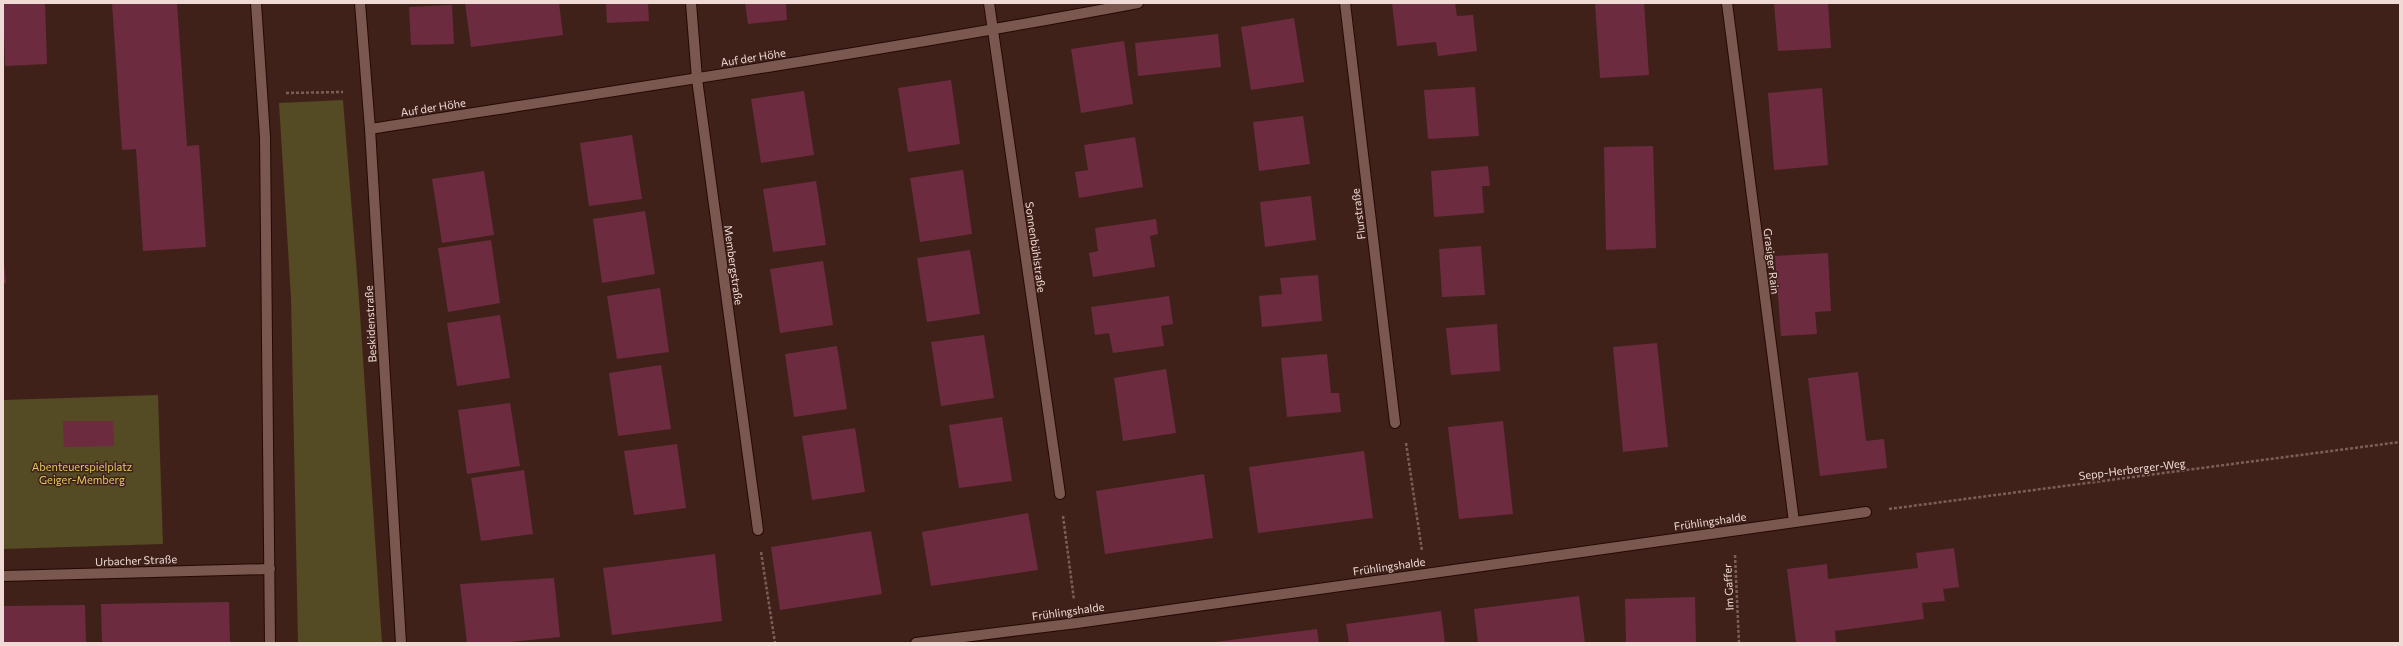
<svg xmlns="http://www.w3.org/2000/svg" width="2403" height="646" viewBox="0 0 2403 646" font-family="Commissioner,sans-serif">
<rect width="100%" height="100%" fill="#3f211a"/>
<g fill="#544a23">
<path d="M343 100 359 299 382 643H298L291 298 279 103Z"/>
<path d="M158 395 163 544 3 549V400Z"/>
</g>
<g fill="#6d2b3f">
<path d="M3 3H45L47 64 5 66Z"/>
<path d="M112 3H177L187 146 199 145 206 247 143 251 136 149 122 150Z"/>
<path d="M465 3H559L563 35 471 47Z"/>
<path d="M606 3H648L649 21 607 23Z"/>
<path d="M745 3H786L787 20 748 24Z"/>
<path d="M1392 3H1455L1457 16 1473 15 1477 51 1438 56 1436 42 1397 46Z"/>
<path d="M1595 3H1644L1649 75 1600 78Z"/>
<path d="M1774 3H1828L1831 48 1778 51Z"/>
<path d="M452 5 454 44 411 45 409 7Z"/>
<path d="M1294 18 1304 82 1251 90 1241 27Z"/>
<path d="M1218 34 1221 67 1138 76 1135 43Z"/>
<path d="M1124 41 1133 104 1081 113 1071 49Z"/>
<path d="M951 80 960 144 908 152 898 88Z"/>
<path d="M1475 87 1479 136 1428 139 1424 90Z"/>
<path d="M1822 88 1828 165 1774 170 1768 93Z"/>
<path d="M804 91 814 155 761 163 751 99Z"/>
<path d="M1303 116 1310 164 1259 171 1253 122Z"/>
<path d="M632 135 642 199 589 206 580 143Z"/>
<path d="M1135 137 1143 187 1079 198 1075 172 1088 170 1084 145Z"/>
<path d="M1653 146 1656 248 1606 250 1604 147Z"/>
<path d="M1488 166 1490 186H1482L1484 213 1434 217 1431 171Z"/>
<path d="M963 170 972 234 920 242 910 178Z"/>
<path d="M484 171 494 235 442 243 432 179Z"/>
<path d="M816 181 826 245 773 252 763 189Z"/>
<path d="M1311 196 1316 240 1265 247 1260 202Z"/>
<path d="M645 211 655 274 602 283 593 219Z"/>
<path d="M1156 219 1158 234 1150 236 1155 267 1093 277 1089 253 1098 251 1095 228Z"/>
<path d="M491 240 500 303 448 312 438 248Z"/>
<path d="M1481 246 1485 295 1442 297 1439 249Z"/>
<path d="M970 250 980 314 927 322 917 258Z"/>
<path d="M3 253 6 283 3 284Z"/>
<path d="M1828 253 1831 311 1815 312 1817 334 1781 336 1775 256Z"/>
<path d="M823 261 833 325 780 333 770 269Z"/>
<path d="M1318 275 1322 321 1262 327 1259 296 1282 294 1280 278Z"/>
<path d="M660 288 669 352 617 359 607 296Z"/>
<path d="M1169 296 1173 324 1161 326 1164 346 1113 353 1109 333 1095 335 1091 307Z"/>
<path d="M500 315 510 378 457 386 447 323Z"/>
<path d="M1497 324 1500 371 1451 375 1446 328Z"/>
<path d="M984 335 994 398 941 406 931 342Z"/>
<path d="M1657 343 1668 447 1623 452 1613 347Z"/>
<path d="M837 346 847 409 794 417 785 354Z"/>
<path d="M1327 354 1331 393H1339L1341 412 1287 417 1281 358Z"/>
<path d="M661 365 671 429 618 436 609 373Z"/>
<path d="M1166 369 1176 433 1123 441 1114 378Z"/>
<path d="M1858 372 1866 441 1884 439 1887 468 1820 476 1808 378Z"/>
<path d="M510 403 520 466 467 474 458 410Z"/>
<path d="M1002 417 1012 481 959 488 949 425Z"/>
<path d="M63 421H113L114 446 64 447Z"/>
<path d="M1503 421 1513 514 1459 519 1448 427Z"/>
<path d="M855 428 865 492 812 500 802 436Z"/>
<path d="M677 444 686 508 634 515 624 451Z"/>
<path d="M1364 451 1373 518 1258 533 1249 467Z"/>
<path d="M524 470 533 534 481 541 471 478Z"/>
<path d="M1204 474 1213 538 1105 554 1096 491Z"/>
<path d="M1028 513 1038 570 931 586 922 532Z"/>
<path d="M871 531 882 594 780 610 771 547Z"/>
<path d="M1954 548 1959 587 1943 589 1945 601 1922 603 1924 619 1835 631 1836 643H1796L1787 569 1827 564 1828 579 1918 568 1916 553Z"/>
<path d="M715 554 722 621 612 635 603 568Z"/>
<path d="M554 578 560 637 501 643H467L460 584Z"/>
<path d="M1579 596 1585 643H1478L1474 609Z"/>
<path d="M1695 597 1696 643H1626L1625 599Z"/>
<path d="M229 602 230 643H102L101 604Z"/>
<path d="M85 605 86 643H3V606Z"/>
<path d="M1441 611 1445 643H1349L1346 624Z"/>
<path d="M1317 629 1319 643H1215V642Z"/>
</g>
<g fill="none" stroke-linecap="round" stroke-linejoin="round">
<g stroke="#250904" stroke-width="12">
<g id="street">
<path d="M256 3 265 137 270 643"/>
<path d="M360 3 370 129 401 643"/>
<path d="M691 3 697 79 758 530"/>
<path d="M989 3 1060 494"/>
<path d="M1345 3 1395 423"/>
<path d="M1727 3 1794 522"/>
<path d="M370 129C627 89 883 51 1138 3"/>
<path d="M3 576 270 569"/>
<path d="M916 643 1077 623 1866 512"/>
</g>
</g>
<g stroke="#7a5f59" stroke-width="2.5" stroke-dasharray="3 2" stroke-linecap="butt">
<path d="M286 93 343 92"/>
<path d="M1406 443 1422 551"/>
<path d="M1889 509 2400 442"/>
<path d="M1063 516 1074 600"/>
<path d="M761 552 775 643"/>
<path d="M1735 555 1739 643"/>
</g>
<use href="#street" stroke="#7a574f" stroke-width="10"/>
</g>
<g text-anchor="middle" dominant-baseline="central" stroke-width="3" stroke-linejoin="round" paint-order="stroke">
<g font-size="11" fill="#efdad5" stroke="#3f211a">
<text transform="translate(753 57) rotate(-9)">Auf der Höhe</text>
<text transform="translate(433 107) rotate(-9)">Auf der Höhe</text>
<text transform="translate(1358 214) rotate(-97)">Flurstraße</text>
<text transform="translate(1036 247) rotate(82)">Sonnenbühlstraße</text>
<text transform="translate(1772 261) rotate(83)">Grasiger Rain</text>
<text transform="translate(734 265) rotate(82)">Membergstraße</text>
<text transform="translate(370 324) rotate(-93)">Beskidenstraße</text>
<text transform="translate(2132 469) rotate(-7)">Sepp-Herberger-Weg</text>
<text transform="translate(1710 521) rotate(-8)">Frühlingshalde</text>
<text transform="translate(136 560) rotate(-2)">Urbacher Straße</text>
<text transform="translate(1389 566) rotate(-8)">Frühlingshalde</text>
<text transform="translate(1728 587) rotate(-93)">Im Gaffer</text>
<text transform="translate(1068 611) rotate(-8)">Frühlingshalde</text>
</g>
<g font-size="11" fill="#e3c961" stroke="#3f211a">
<text x="82" y="466">Abenteuerspielplatz<tspan x="82" dy="13">Geiger-Memberg</tspan></text>
</g>
</g>
<rect width="2403" height="646" fill="none" stroke="#efdad5" stroke-width="8"/>
</svg>
